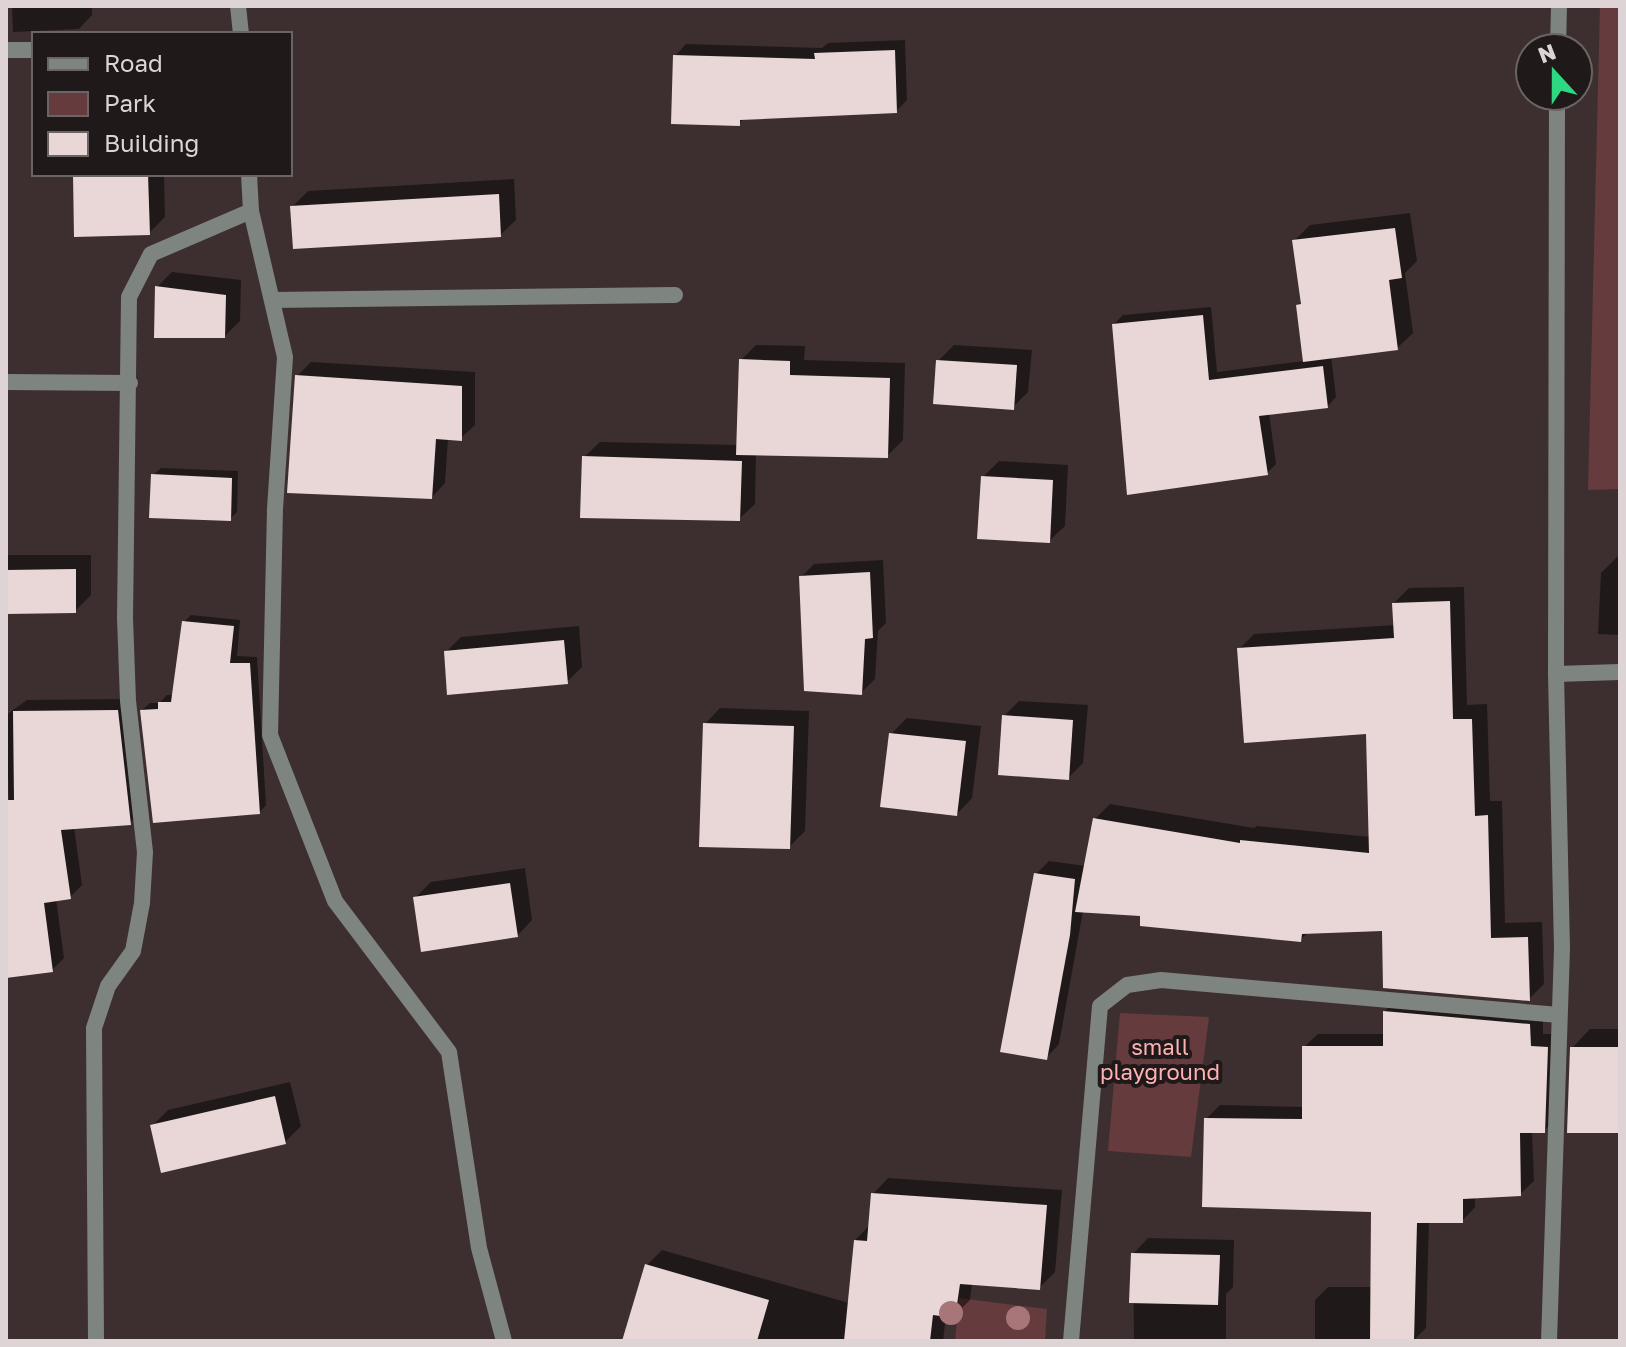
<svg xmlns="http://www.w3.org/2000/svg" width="1626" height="1347" viewBox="0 0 1626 1347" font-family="'Golos Text',sans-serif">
<rect width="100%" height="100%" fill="#3d2f2f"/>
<g fill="#653b3e">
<path d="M1600 6H1620V489L1588 490Z"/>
<path d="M1120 1013 1209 1017 1191 1157 1108 1151Z"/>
<path d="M959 1298 1047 1309 1045 1341H955Z"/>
</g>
<g fill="#0007">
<path d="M12 6H92V15L79 29 13 32Z"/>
<path d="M905 40 907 100 896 111 745 117 739 124 675 56 686 44 822 48 828 43Z"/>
<path d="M75 174H164L165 217 149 233Z"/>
<path d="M514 179 516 220 500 235 292 207 308 191Z"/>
<path d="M1410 213 1417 261 1405 273 1413 333 1397 348 1331 356 1336 397 1327 407 1269 413 1276 464 1267 473 1114 324 1123 315 1211 307 1217 372 1304 361 1298 306 1302 301 1294 241 1310 225Z"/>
<path d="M172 272 241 280 240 321 225 336 157 287Z"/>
<path d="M756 345 805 346 804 360 905 363 903 440 887 456 756 454 755 504 739 519 584 457 600 442 738 445 741 360Z"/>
<path d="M954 345 1032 350 1028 392 1013 407 938 361Z"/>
<path d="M311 362 475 372V425L461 438H448L445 483 432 497 297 376Z"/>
<path d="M999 461 1068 465 1065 526 1049 541 983 477Z"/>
<path d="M161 468 238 471 237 512 230 519 153 475Z"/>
<path d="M1620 554V635L1598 634 1601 573Z"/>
<path d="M6 555H91V595L75 611 6 612Z"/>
<path d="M883 560 886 623 878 631 875 679 861 693 801 577 814 564Z"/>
<path d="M1464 587 1467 705 1487 704 1490 801H1502L1505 923 1542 922 1544 984 1529 999 1384 929 1309 932 1300 940 1142 914 1083 911 1059 1044 1046 1058 1036 874 1049 861 1086 866 1095 819 1110 804 1254 828 1257 826 1371 837 1368 732 1239 649 1254 634 1395 625 1394 603 1409 588Z"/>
<path d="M191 615 240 620 237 656 257 657 266 805 259 813 142 710 150 703H159L167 695H173L184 622Z"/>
<path d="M579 626 582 667 567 682 446 652 461 637Z"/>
<path d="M130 699 142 811 130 823 74 827 82 885 70 897 56 899 64 958 52 970 6 976V834H10L6 715 27 700Z"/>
<path d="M1019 701 1088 705 1083 763 1068 778 1004 716Z"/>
<path d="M720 708 809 711 805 831 789 847 705 724Z"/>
<path d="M907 718 981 726 972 798 957 814 891 734Z"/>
<path d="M525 868 532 920 517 936 415 898 431 882Z"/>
<path d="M1398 998 1543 1011V1034H1560L1557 1117 1544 1131H1532L1534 1181 1520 1194 1475 1196V1207L1462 1221H1429L1426 1328 1413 1341H1315V1300L1328 1287H1373V1210L1206 1119 1220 1105 1304 1107V1047L1318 1034H1385V1011Z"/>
<path d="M1590 1029H1620V1131L1572 1048Z"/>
<path d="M290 1082 301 1126 285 1142 152 1126 168 1110Z"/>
<path d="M888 1178 1062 1190 1055 1272 1039 1288 972 1283 970 1300 954 1316 946 1315 943 1341H624L647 1265 662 1250 849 1303 854 1241 870 1225 873 1194Z"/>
<path d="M1148 1238 1234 1240 1233 1287 1226 1294V1341H1134L1133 1254Z"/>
</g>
<g fill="#e9d7d7">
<path d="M895 50 897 113 740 120V126L671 124 673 55 815 59 814 53Z"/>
<path d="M73 174H148L150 235 74 237Z"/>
<path d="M499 194 501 237 293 249 290 206Z"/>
<path d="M1395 228 1402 278 1389 280 1398 350 1303 362 1296 305 1301 304 1292 240Z"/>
<path d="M155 286 226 295 225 338H154Z"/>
<path d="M1203 315 1209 380 1323 366 1328 408 1259 416 1268 475 1127 495 1112 324Z"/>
<path d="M739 359 790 361V375L890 378 888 458 736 455Z"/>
<path d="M936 360 1017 365 1014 410 933 404Z"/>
<path d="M295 375 462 386V441L436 439 432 499 287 493Z"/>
<path d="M582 456 742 461 740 521 580 518Z"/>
<path d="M151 474 232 478 231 521 149 518Z"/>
<path d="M981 476 1053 480 1050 543 977 539Z"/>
<path d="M76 569V613L6 614V570Z"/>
<path d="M870 572 873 638 865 639 862 695 804 691 799 576Z"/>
<path d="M1450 601 1453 719H1472L1475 816 1488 815 1491 938 1528 937 1530 1001 1383 988 1382 931 1302 934 1301 942 1140 926V916L1075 912 1093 818 1240 843V840L1369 853 1366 734 1244 743 1237 648 1394 638 1392 603Z"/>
<path d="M182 621 234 626 230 663H250L260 814 153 823 140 710 158 709V702H171Z"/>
<path d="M564 640 568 684 447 695 444 651Z"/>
<path d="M118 710 131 825 61 830 71 899 44 903 53 972 6 978V800H14L13 711Z"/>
<path d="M1002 715 1073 720 1069 780 998 775Z"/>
<path d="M703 723 794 726 790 849 699 847Z"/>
<path d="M889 733 966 741 957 816 880 807Z"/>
<path d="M1034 873 1075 879 1070 935 1047 1060 1000 1052Z"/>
<path d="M510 883 518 937 421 952 413 897Z"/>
<path d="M1383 1011 1530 1024 1531 1046 1548 1047 1545 1133H1520L1521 1196 1463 1199V1223H1417L1414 1341H1370L1371 1212 1202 1207 1204 1118 1302 1119V1046H1383Z"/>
<path d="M1570 1047H1620V1133H1567Z"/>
<path d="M275 1096 286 1144 161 1173 150 1125Z"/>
<path d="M871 1193 1047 1205 1040 1290 960 1284 955 1318 933 1315 930 1341H844L854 1240 867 1241Z"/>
<path d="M1131 1253 1220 1255 1218 1305 1129 1303Z"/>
<path d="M645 1264 769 1300 757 1341H622Z"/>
</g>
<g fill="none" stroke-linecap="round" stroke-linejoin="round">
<g stroke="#7e8480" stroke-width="16">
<path d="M251 211 285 357 275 509 270 735 335 901 449 1052 479 1248 504 1341"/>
<path d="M272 300 675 295"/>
</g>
<g stroke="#7e8480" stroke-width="16">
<path d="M238 6 241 34"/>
<path d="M1558 48 1559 6"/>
<path d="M6 50H34"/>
<path d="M6 382 130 383"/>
<path d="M1556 674 1620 672"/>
<path d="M96 1341 94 1028 108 986 133 951 142 903 145 852 128 701 125 618 129 297 151 254 251 211 249 174"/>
<path d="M1071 1341 1100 1006 1127 985 1161 980 1559 1015"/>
<path d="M1549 1341 1562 949 1556 674 1557 96"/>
</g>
</g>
<g fill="#a87679">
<circle cx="951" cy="1313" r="12"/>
<circle cx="1018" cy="1318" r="12"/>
</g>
<g text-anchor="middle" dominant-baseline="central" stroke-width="8" stroke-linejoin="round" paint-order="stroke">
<g font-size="22" fill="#ffb1b5" stroke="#1f1919">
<text x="1160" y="1046">small<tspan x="1160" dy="25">playground</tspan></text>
</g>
</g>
<rect width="1626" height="1347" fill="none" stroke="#ded4d5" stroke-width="16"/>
<rect x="32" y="32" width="260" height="144" fill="#1f1919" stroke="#6b6464" stroke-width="2"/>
<rect x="48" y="58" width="40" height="12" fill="#7e8480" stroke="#6b6464" stroke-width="2"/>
<text x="104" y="72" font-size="24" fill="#ded4d5">Road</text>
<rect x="48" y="92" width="40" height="24" fill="#653b3e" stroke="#6b6464" stroke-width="2"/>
<text x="104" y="112" font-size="24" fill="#ded4d5">Park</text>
<rect x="48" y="132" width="40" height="24" fill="#e9d7d7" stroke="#6b6464" stroke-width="2"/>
<text x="104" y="152" font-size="24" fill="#ded4d5">Building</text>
<g transform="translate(1554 72) rotate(339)"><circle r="38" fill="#1f1919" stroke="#6b6464" stroke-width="2"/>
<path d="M0-6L14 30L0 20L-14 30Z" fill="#2ed883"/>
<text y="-12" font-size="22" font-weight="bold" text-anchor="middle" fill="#ded4d5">N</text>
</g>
</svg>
